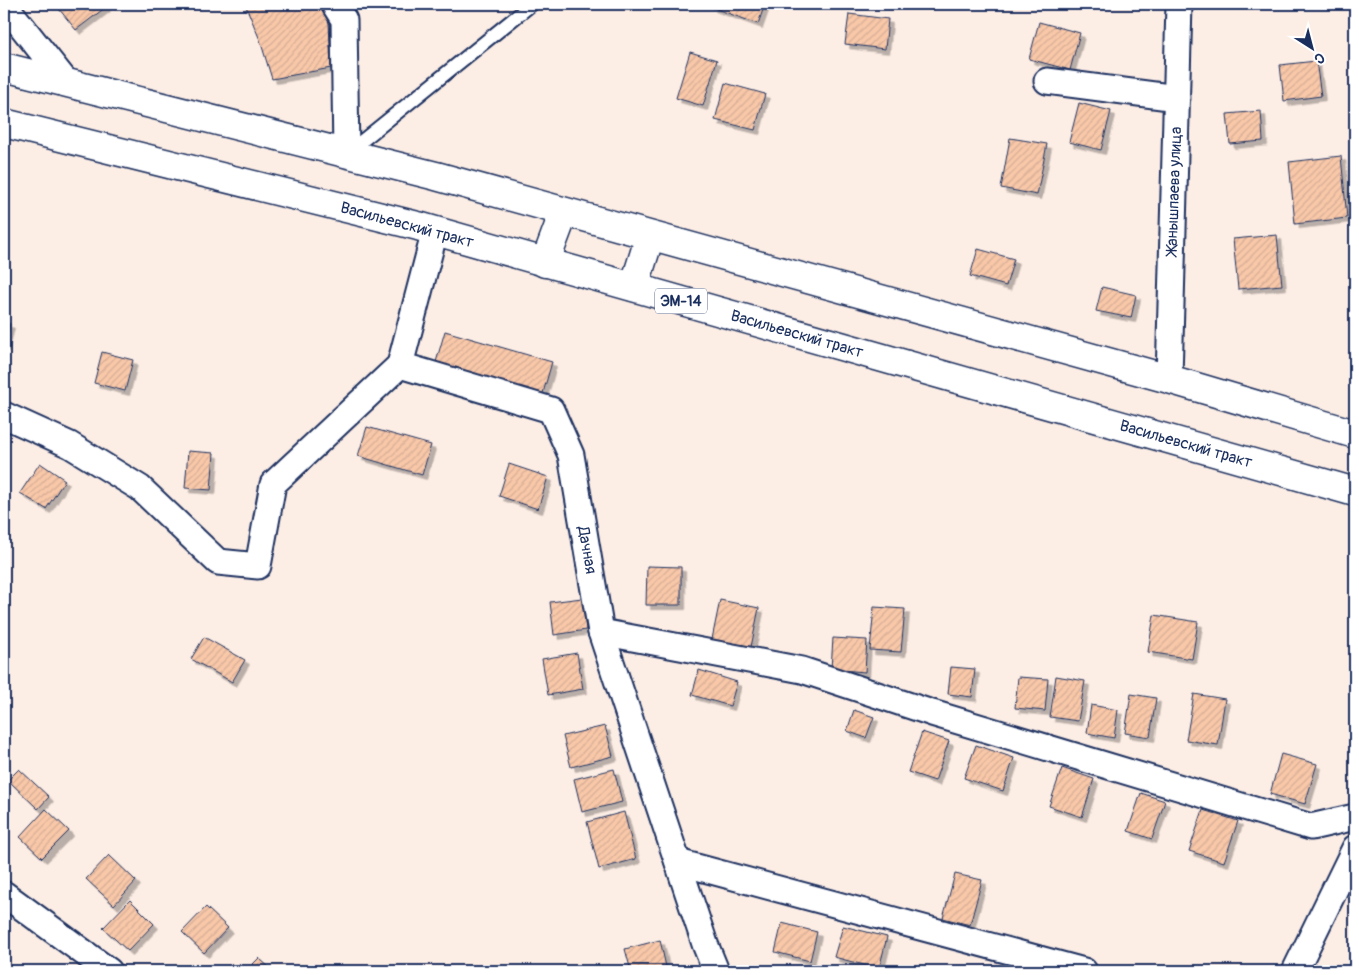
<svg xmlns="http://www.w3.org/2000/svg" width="1359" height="975" viewBox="0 0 1359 975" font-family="Pangolin,sans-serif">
<defs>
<pattern id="building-hatch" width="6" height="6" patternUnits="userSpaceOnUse" patternTransform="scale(1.25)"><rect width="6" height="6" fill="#f9c8a9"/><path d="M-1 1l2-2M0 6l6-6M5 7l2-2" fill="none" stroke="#d5ac94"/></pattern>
<filter id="shadow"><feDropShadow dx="4.5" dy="4.5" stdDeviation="0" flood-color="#0004"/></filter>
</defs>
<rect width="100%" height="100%" fill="#fdeee5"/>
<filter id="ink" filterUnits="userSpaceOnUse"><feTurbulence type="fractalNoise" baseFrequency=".02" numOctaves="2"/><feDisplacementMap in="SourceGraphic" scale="10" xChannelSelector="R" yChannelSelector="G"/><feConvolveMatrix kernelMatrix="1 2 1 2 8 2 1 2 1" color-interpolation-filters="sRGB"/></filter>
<g filter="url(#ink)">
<g fill="url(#building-hatch)" stroke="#1b2f5e" filter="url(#shadow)">
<path d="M55 4H104L106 7 76 30Z"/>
<path d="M245 4H318L329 22 331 68 272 79 260 40Z"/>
<path d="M713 4H765L758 24 711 7Z"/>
<path d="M849 14 888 19 885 49 845 44Z"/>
<path d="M1039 22 1080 33 1070 70 1029 59Z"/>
<path d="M690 52 717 60 703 106 676 98Z"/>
<path d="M1316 61 1321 96 1284 101 1280 65Z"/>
<path d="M725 83 765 94 755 130 715 120Z"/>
<path d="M1079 103 1111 111 1101 150 1069 142Z"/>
<path d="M1261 111 1263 141 1230 144 1227 114Z"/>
<path d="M1010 138 1047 144 1037 195 1001 188Z"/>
<path d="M1341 156 1347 218 1295 224 1289 162Z"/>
<path d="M1277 235 1282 285 1238 289 1233 239Z"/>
<path d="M978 249 1014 259 1006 286 970 276Z"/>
<path d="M1102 287 1136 295 1131 318 1096 311Z"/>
<path d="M4 322 10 324 4 347Z"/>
<path d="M445 331 552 362 541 400 434 369Z"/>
<path d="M102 352 133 360 125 391 94 383Z"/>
<path d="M367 427 431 445 422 475 358 456Z"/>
<path d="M188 451 214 453 211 490 185 488Z"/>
<path d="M40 463 65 480 46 509 20 493Z"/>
<path d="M509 464 548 477 538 509 499 496Z"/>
<path d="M647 566 681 567V605H646Z"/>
<path d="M582 598 586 630 554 635 550 602Z"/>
<path d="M720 600 759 608 750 652 711 644Z"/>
<path d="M874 607 905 609 901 652 870 650Z"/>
<path d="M1154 615 1198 622 1192 659 1148 652Z"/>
<path d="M204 637 245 660 232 682 191 659Z"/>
<path d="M833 638 867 640 865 672 831 669Z"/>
<path d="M577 653 583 689 548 695 542 659Z"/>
<path d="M951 667 975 669 972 697 948 694Z"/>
<path d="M699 670 737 682 730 706 692 695Z"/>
<path d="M1056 676 1085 681 1078 721 1050 717Z"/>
<path d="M1018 677 1048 679 1045 711 1015 708Z"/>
<path d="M1131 694 1156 698 1150 737 1125 733Z"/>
<path d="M1194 694 1225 699 1218 745 1186 740Z"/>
<path d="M1091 705 1118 710 1114 738 1087 733Z"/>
<path d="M854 710 874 717 866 738 847 731Z"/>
<path d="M605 726 613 756 571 767 563 736Z"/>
<path d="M922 732 949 741 935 781 908 772Z"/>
<path d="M976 745 1014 758 1003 791 964 778Z"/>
<path d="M1281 754 1317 764 1305 804 1270 794Z"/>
<path d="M1062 768 1094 779 1082 817 1049 806Z"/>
<path d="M19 769 49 797 38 809 8 780Z"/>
<path d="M614 769 622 802 582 812 574 779Z"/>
<path d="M1141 793 1165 801 1152 839 1128 831Z"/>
<path d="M46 809 69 831 42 858 20 837Z"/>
<path d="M1203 810 1238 821 1224 862 1189 851Z"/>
<path d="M624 812 636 859 599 869 587 822Z"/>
<path d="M109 855 136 881 114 905 86 879Z"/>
<path d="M955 874 982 880 970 925 943 918Z"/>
<path d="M130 900 154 924 128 951 103 928Z"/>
<path d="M206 907 228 928 204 953 182 932Z"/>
<path d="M782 923 817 932 810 961 775 952Z"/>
<path d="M843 926 887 937 879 969 834 957Z"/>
<path d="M660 940 667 971H631L625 949Z"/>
<path d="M259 958 273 971H246Z"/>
</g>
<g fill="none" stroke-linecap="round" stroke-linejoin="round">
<g stroke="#1b2f5e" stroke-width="16">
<path id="service" d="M347 153 532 4"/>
</g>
<g stroke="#1b2f5e" stroke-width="29">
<g id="minor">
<path d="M4 4 66 82"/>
<path d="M334 4 344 20 346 154"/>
<path d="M1047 81 1177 98"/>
<path d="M435 231 400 365 551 410 571 455 601 632 705 944 716 971"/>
<path d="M1169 379 1179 4"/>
<path d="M4 415 70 445 140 488 218 562 258 566 273 484 400 365"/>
<path d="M601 632 802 670 932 713 1311 827 1355 817"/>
<path d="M678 862 1084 971"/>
<path d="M4 894 109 971"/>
<path d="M1295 971 1355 848"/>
</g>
</g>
<g stroke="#1b2f5e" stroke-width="31">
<g id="primary">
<path d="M4 67 436 176 1169 379 1355 434"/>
<path d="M4 123 418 226 1355 492"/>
<path d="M545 263 564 212"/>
<path d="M634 287 650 236"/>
</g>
</g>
<use href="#service" stroke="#fff" stroke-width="12"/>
<use href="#minor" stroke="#fff" stroke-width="25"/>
<use href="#primary" stroke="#fff" stroke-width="28"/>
</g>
</g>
<g text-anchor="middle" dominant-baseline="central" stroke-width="4" stroke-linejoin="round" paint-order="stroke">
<rect fill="#fff" stroke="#5f6d8e" stroke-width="1" x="655" y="288.5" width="52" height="25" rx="4"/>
<g font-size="15" font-weight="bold" fill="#1b2f5e">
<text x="681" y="301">ЭМ-14</text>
</g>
<g font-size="16" fill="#1b2f5e" stroke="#fff">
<text transform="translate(1174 191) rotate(-88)">Жанышпаева улица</text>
<text transform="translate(407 225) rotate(15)">Васильевский тракт</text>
<text transform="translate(797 334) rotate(16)">Васильевский тракт</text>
<text transform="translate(1186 444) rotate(16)">Васильевский тракт</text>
<text transform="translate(587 550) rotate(80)">Дачная</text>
</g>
</g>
<rect width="1359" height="975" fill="none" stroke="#fff" stroke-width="20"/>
<rect x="10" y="10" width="1339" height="955" fill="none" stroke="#1b2f5e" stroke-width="2" filter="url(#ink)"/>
<g transform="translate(1312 48) rotate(144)" stroke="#ffffff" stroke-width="4" paint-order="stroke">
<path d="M0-4L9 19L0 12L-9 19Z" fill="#1b2f5e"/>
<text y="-8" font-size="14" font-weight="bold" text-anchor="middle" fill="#1b2f5e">С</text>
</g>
</svg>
